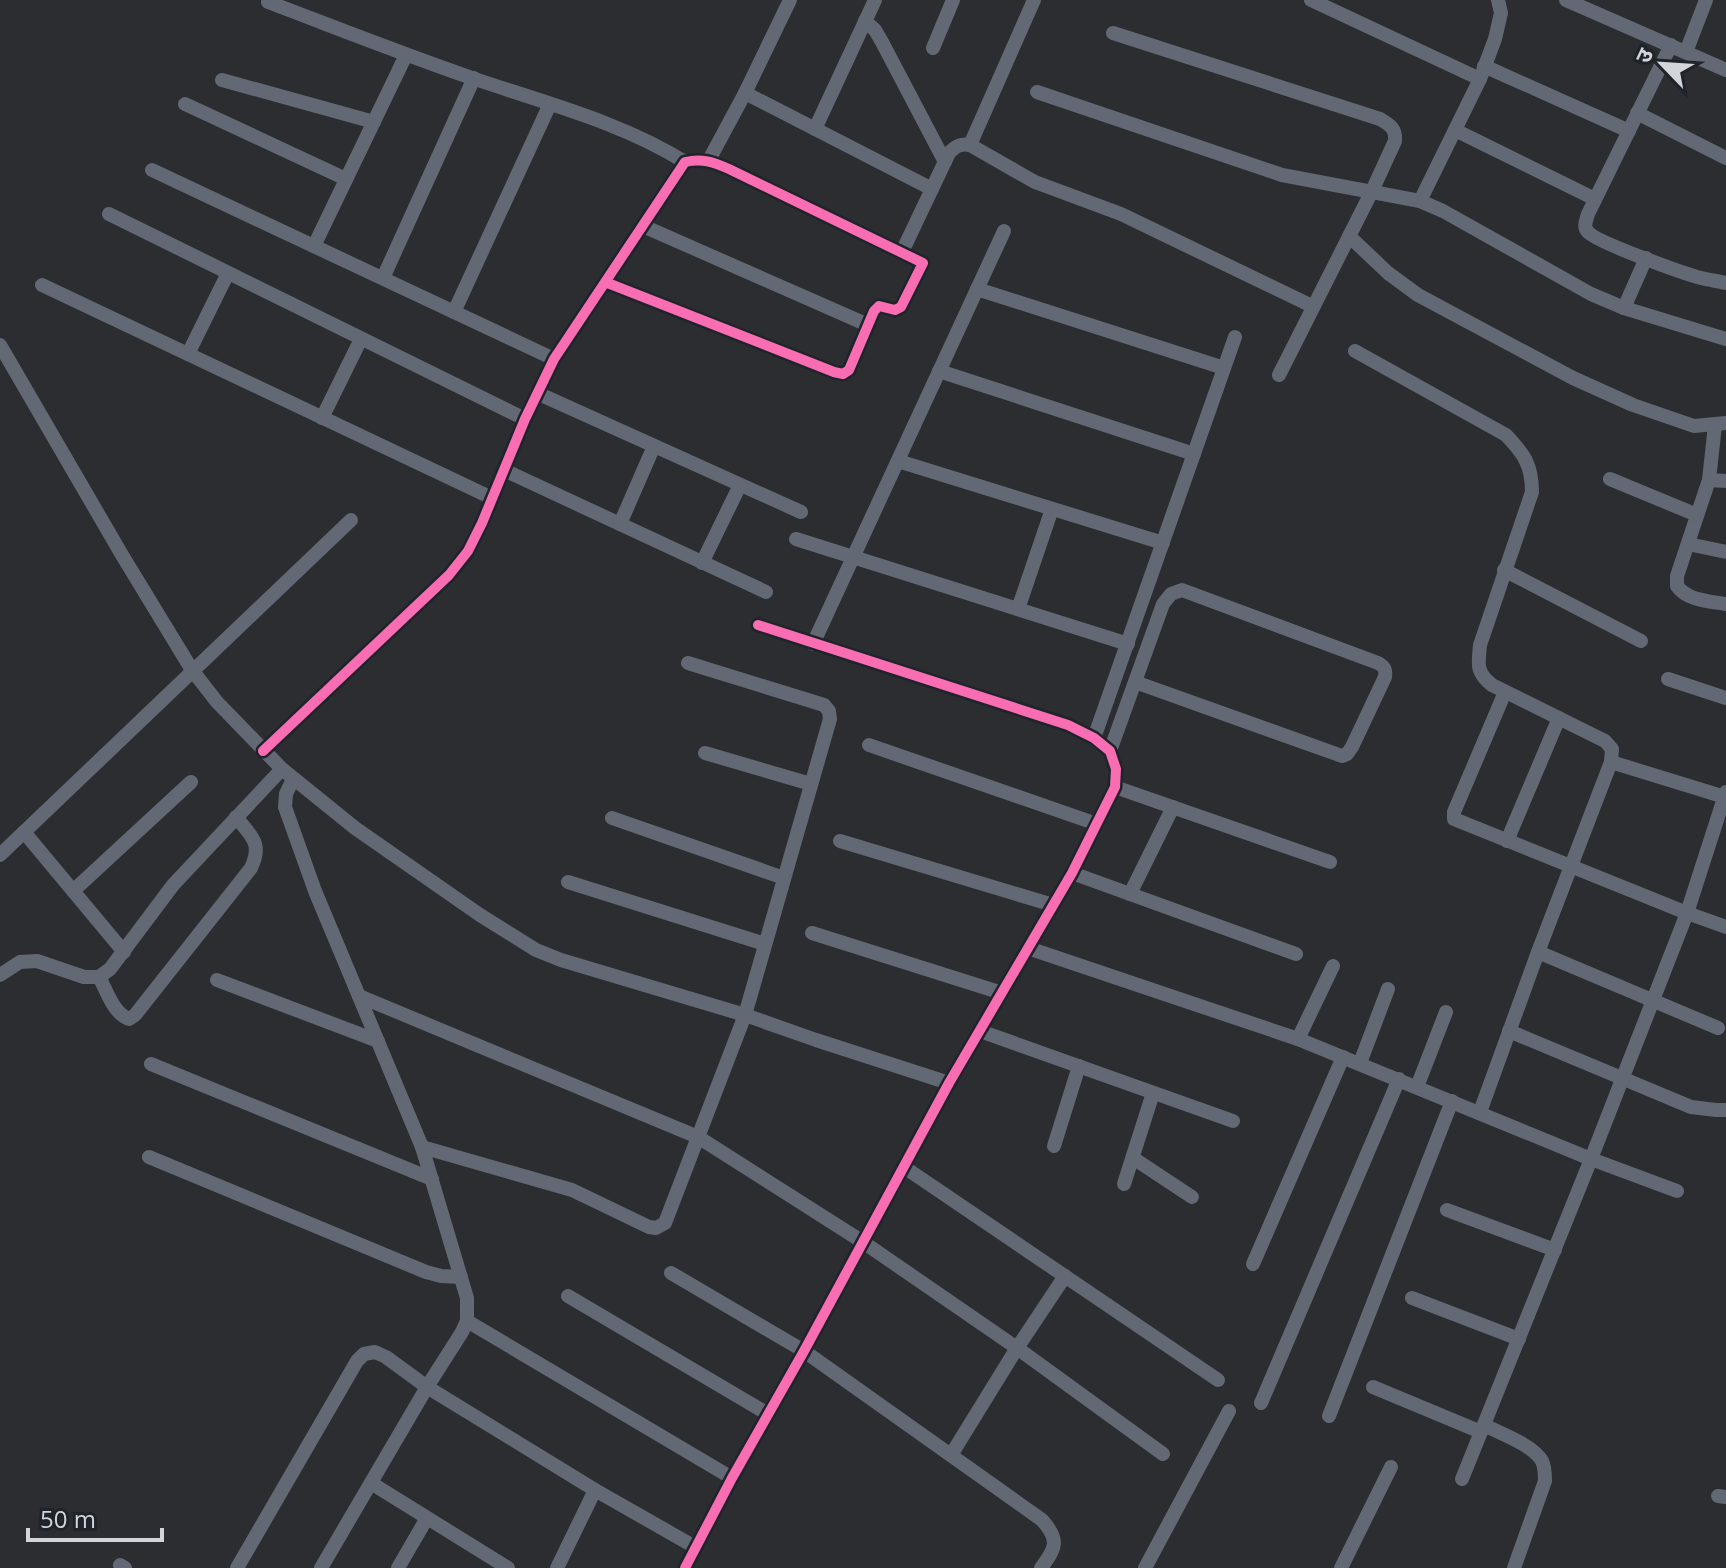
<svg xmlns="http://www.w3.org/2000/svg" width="1726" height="1568" viewBox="0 0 1726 1568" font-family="'Open Sans','Noto Sans Devanagari',sans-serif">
<rect width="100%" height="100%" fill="#2c2d31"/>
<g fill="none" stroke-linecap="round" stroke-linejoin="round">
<g stroke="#626874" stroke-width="14">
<path d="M1311 0 1480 79"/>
<path d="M1566 0 1726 70"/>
<path d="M268 2C337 28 405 55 475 79 545 103 621 122 685 162"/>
<path d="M865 21 875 30 882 42 945 162"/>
<path d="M1113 33 1380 119C1390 125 1396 128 1395 141L1372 191 1279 375"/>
<path d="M1671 45 1588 214C1586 221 1583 227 1588 232 1596 242 1685 274 1701 278 1709 280 1718 281 1726 283"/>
<path d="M933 48 953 0"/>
<path d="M1686 52 1706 0"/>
<path d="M1484 66 1629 131"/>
<path d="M222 80 374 122"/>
<path d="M1037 92 1282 175 1420 201 1443 211 1591 294 1624 308 1726 339"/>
<path d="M745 93 932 189"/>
<path d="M185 104 346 179"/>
<path d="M1637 113 1726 158"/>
<path d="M815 129 875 0"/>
<path d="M1455 130 1595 199"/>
<path d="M970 145 1034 0"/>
<path d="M709 160 745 93 790 0"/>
<path d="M152 170 554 359"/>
<path d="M1420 201 1480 79 1495 39 1501 13 1498 0"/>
<path d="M109 214 525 419"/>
<path d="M643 226 868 325"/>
<path d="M1349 236 1388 273 1418 295 1573 378 1633 405 1694 426 1726 423"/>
<path d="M314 246 406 55"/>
<path d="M902 252 949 153C956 146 961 143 970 145L1035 182 1121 214 1312 306"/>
<path d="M383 278 474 78"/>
<path d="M42 285 492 498"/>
<path d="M977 289 1224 368"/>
<path d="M1624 308 1646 258"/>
<path d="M454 312 550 104"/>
<path d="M0 345 122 555 192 670 217 702 282 769 355 828 480 915 536 950 561 960 745 1015 816 1040 949 1083"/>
<path d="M1355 351 1506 435C1524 454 1532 465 1532 492L1480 645C1478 665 1476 672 1492 685L1605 741 1612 749 1611 762 1538 952 1480 1112"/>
<path d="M188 354 228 273"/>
<path d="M939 371 1194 454"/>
<path d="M537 393 801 512"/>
<path d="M322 418 361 339"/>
<path d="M1715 425 1709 480 1677 576V586C1688 601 1709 601 1726 604"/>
<path d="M898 461 1163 543"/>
<path d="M504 470 766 592"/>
<path d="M1610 479 1697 515"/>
<path d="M1709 480 1726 481"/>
<path d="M620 524 654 446"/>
<path d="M796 539 1128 644"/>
<path d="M1688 544 1726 552"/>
<path d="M702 563 740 485"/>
<path d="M1504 570 1641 641"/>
<path d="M1018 609 1052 509"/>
<path d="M813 644 1004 231"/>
<path d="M1668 679 1726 698"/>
<path d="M1505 692 1454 812V819L1687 913 1726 927"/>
<path d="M1094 738 1235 337"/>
<path d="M869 745 1097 824"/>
<path d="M263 751 449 575 468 551 482 523 525 419 554 359 685 162C702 158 713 162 729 169L923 263 901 307 895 310 879 306 874 311 849 370 843 374 834 372 605 282"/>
<path d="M1110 751 1163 604 1171 594 1182 590 1378 663C1385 667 1386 670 1385 677L1352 747 1347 754 1342 756 1135 682"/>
<path d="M705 753 811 784"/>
<path d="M1611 762 1725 797"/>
<path d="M293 779 286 794 285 807 315 891 422 1147 467 1298V1321L462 1332 427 1387 321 1568"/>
<path d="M1115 787 1330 862"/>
<path d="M612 818 784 878"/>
<path d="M24 832 124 952"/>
<path d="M840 841 1053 905"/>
<path d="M1507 841 1559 718"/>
<path d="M0 855 351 520"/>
<path d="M1072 873 1296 954"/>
<path d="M568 882 765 944"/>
<path d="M73 891 191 782"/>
<path d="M1130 894 1173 807"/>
<path d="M812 933 1002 993"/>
<path d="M1028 948 1298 1039 1591 1159 1677 1191"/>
<path d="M1538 952 1718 1028"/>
<path d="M0 975 20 962 37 961 84 977H99L110 969 173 885 282 769"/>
<path d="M99 977C107 991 113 1013 129 1019L135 1015 251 868C263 843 251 836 236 817"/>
<path d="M217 980 378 1041"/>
<path d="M359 996 698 1137 863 1242 1017 1348 1163 1454"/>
<path d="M980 1031 1233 1121"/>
<path d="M1509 1031 1691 1107 1716 1110H1726"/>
<path d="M1298 1039 1333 966"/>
<path d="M1360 1063 1388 989"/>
<path d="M151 1064 432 1179"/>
<path d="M1417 1087 1446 1012"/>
<path d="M1054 1146 1079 1066"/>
<path d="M422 1147 572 1190 649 1227 656 1228 665 1223 745 1015 830 719 829 711 824 705 688 663"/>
<path d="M149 1157 426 1272 441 1276 461 1277"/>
<path d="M1133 1158 1192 1197"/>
<path d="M904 1167 1218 1380"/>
<path d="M1124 1184 1153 1093"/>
<path d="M1447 1210 1555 1250"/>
<path d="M1253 1264 1343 1057"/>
<path d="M671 1273 804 1351 1042 1520C1060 1540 1056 1548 1041 1568"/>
<path d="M568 1296 768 1414"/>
<path d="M1412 1298 1519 1339"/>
<path d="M467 1321 732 1478"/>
<path d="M1373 1387 1481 1432"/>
<path d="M1261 1403 1399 1079"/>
<path d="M1329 1416 1452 1101"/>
<path d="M1484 1425C1500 1433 1533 1445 1542 1461 1545 1467 1545 1475 1545 1481L1514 1568"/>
<path d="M951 1455 1017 1348 1065 1276"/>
<path d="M1462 1479 1591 1159 1687 913 1726 792"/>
<path d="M371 1483 508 1568"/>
<path d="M1718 1496 1726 1497"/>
<path d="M120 1565 125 1568"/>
<path d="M237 1568 357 1361 364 1354 375 1352 386 1357 427 1387 595 1490 695 1547"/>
<path d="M398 1568 427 1518"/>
<path d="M557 1568 595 1490"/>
<path d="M685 1568 732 1478 804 1351 949 1083 1072 873 1115 787 1116 769 1110 751 1094 738 1068 725 758 625"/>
<path d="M1145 1568 1229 1411"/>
<path d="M1341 1568 1391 1467"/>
</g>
<g stroke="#1f232a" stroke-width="15">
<g id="cycleway">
<path d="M263 751 449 575 468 551 482 523 525 419 554 359 685 162C702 158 713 162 729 169L923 263 901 307 895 310 879 306 874 311 849 370 843 374 834 372 605 282"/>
<path d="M685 1568 732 1478 804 1351 949 1083 1072 873 1115 787 1116 769 1110 751 1094 738 1068 725 758 625"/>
</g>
</g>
<use href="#cycleway" stroke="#f96db3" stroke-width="10"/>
</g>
<g transform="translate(1662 64) rotate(295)" stroke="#1f232a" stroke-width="6" paint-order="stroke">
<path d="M0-6L14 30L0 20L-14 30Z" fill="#d2d5da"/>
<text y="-12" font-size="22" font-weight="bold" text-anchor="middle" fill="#d2d5da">उ</text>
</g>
<path d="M28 1528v12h134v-12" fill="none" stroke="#d2d5da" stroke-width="4"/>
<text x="40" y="1528" font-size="24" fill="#d2d5da" stroke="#1f232a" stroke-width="6" paint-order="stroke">50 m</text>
</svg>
